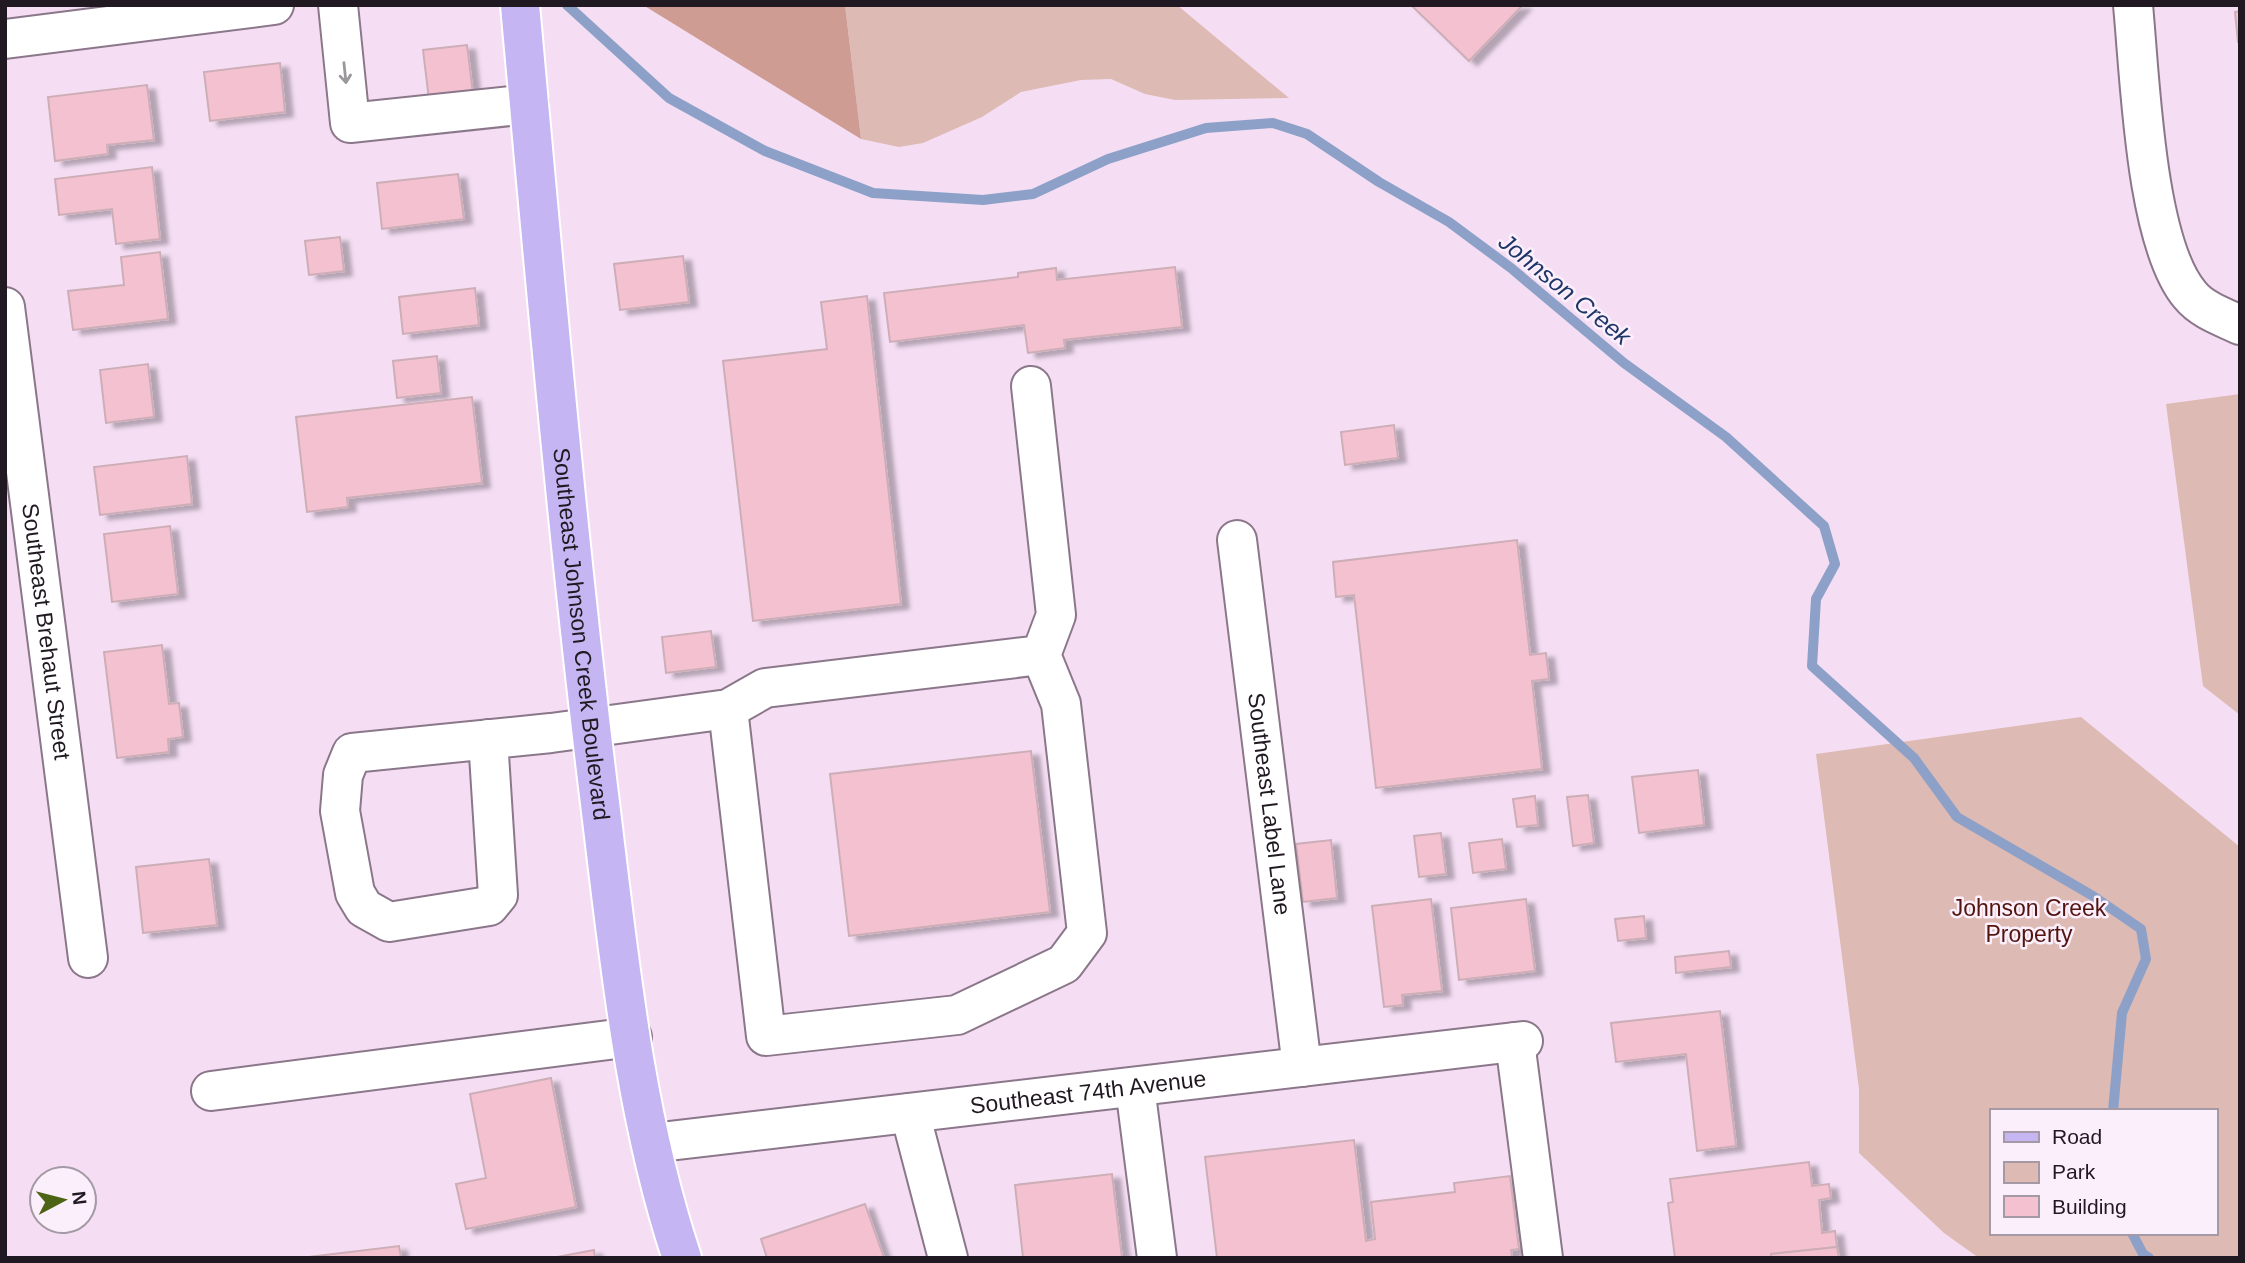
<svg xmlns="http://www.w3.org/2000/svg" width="2245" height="1263" viewBox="0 0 2245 1263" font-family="Arial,sans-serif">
<defs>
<filter id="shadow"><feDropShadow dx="8" dy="4.5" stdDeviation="2" flood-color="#0004"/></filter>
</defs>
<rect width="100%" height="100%" fill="#f5def4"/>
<g fill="#ddbab4" fill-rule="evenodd">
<path d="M845 5H1177L1289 98 1175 100 1145 94 1111 79 1081 80 1021 92 982 117 923 143 899 147 861 139Z"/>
<path d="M2240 394V715L2203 686 2166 404Z"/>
<path d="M2081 717 2240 847V1258H1979L1944 1233 1859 1153V1089L1816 754ZM1991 1111H2215V1233H1991Z"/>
</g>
<path fill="#ce9c93" d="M643 5H845L861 139Z"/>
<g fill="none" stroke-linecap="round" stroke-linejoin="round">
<g stroke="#8da1c8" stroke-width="10">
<path d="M567 5 669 98 765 151 873 193 983 200 1033 194 1108 159 1206 128 1273 123 1307 134 1379 182 1449 222 1511 268 1624 363 1726 437 1824 526 1835 564 1816 599 1812 666 1914 758 1957 817 2093 896 2141 929 2146 959 2122 1013 2113 1111"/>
<path d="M2132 1233 2143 1254 2149 1258"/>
</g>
</g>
<g fill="#f4c1d0" stroke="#cdaeb7" stroke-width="2" filter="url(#shadow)">
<path d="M1411 5H1523L1469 61Z"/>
<path d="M2240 11V42H2238L2235 12Z"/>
<path d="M467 45 474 103 430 108 423 50Z"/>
<path d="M280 63 285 112 210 121 204 72Z"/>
<path d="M147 85 154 140 107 145 108 154 55 161 48 97Z"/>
<path d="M152 167 160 239 116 244 112 209 59 215 55 179Z"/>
<path d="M458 174 464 219 382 229 377 183Z"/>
<path d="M340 237 344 271 309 275 305 241Z"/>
<path d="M160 252 168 319 73 330 68 291 124 285 121 257Z"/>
<path d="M683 256 689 302 620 310 614 264Z"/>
<path d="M1175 267 1182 327 1064 340 1065 348 1028 353 1024 325 890 342 884 293 1018 277V273L1056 268 1057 280Z"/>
<path d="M475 288 479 325 403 334 399 297Z"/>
<path d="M867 296 901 604 753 621 723 361 827 349 821 302Z"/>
<path d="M437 356 441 393 397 398 393 361Z"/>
<path d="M148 364 154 417 106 423 100 370Z"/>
<path d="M472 397 482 483 347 498 348 507 307 512 296 417Z"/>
<path d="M1394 425 1398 458 1345 465 1341 432Z"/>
<path d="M187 456 192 504 100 515 94 467Z"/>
<path d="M170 526 178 594 112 602 104 534Z"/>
<path d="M1517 540 1530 655 1546 653 1549 679 1532 681 1542 769 1376 788 1354 595 1336 597 1333 562Z"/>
<path d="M711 631 716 667 666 673 662 637Z"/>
<path d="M162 645 169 704 179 703 183 737 168 739 169 752 117 758 104 652Z"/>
<path d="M1031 751 1050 912 849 936 830 774Z"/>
<path d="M1698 770 1704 825 1639 833 1632 777Z"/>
<path d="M1588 795 1594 843 1573 846 1567 797Z"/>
<path d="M1535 796 1538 825 1517 827 1513 799Z"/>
<path d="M1441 833 1446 874 1419 877 1414 836Z"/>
<path d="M1502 839 1506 869 1473 873 1469 843Z"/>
<path d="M1331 840 1337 898 1303 902 1296 844Z"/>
<path d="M209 859 217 925 143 933 136 867Z"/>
<path d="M1431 899 1442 991 1402 995 1403 1005 1384 1007 1372 906Z"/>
<path d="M1526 899 1535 971 1459 980 1451 908Z"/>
<path d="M1644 916 1646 938 1618 941 1615 919Z"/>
<path d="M1729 951 1731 967 1676 973 1675 957Z"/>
<path d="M1720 1011 1736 1146 1697 1151 1686 1054 1616 1062 1611 1023Z"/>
<path d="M551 1078 576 1207 466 1229 456 1184 486 1178 470 1094Z"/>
<path d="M1354 1140 1366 1241 1375 1239 1371 1202 1455 1192 1454 1183 1510 1176 1519 1249 1511 1250 1512 1258H1217L1205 1157Z"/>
<path d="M1809 1162 1812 1186 1829 1184 1831 1198 1819 1200 1822 1233 1835 1231 1837 1247 1771 1254V1258H1675L1668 1203 1673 1202 1670 1179Z"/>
<path d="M1112 1174 1122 1258H1023L1015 1185Z"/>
<path d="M865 1204 884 1258H767L761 1239Z"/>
<path d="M399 1246 401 1258H300Z"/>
<path d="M1837 1247 1839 1258H1771V1254Z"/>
<path d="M594 1250 595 1258H552Z"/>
</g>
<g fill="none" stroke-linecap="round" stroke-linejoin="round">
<g stroke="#8b778a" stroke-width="42">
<g id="minor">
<path d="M338 5 350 123 529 104"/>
<path d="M2133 5C2140 77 2145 242 2190 295 2202 310 2223 317 2240 325"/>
<path d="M5 39 274 5"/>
<path id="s1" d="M5 307 88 958"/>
<path id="s2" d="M1237 540 1302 1067"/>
<path d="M728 709 766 1036 957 1015 1064 964 1087 933 1061 704 1041 655 1056 615 1031 386"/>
<path d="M488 739 498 895 489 906 389 922 364 908 355 893 340 811 343 775 352 753 551 733 728 709 765 688 1041 655"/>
<path d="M1515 1042 1543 1258"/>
<path d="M1135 1087 1157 1258"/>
<path d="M211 1091 632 1037"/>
<path d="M910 1113 948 1258"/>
<path id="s3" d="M652 1143 1523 1041"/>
</g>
</g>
<g stroke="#fff" stroke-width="42">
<g id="major">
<path id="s4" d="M520 5C544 269 567 533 599 795 618 948 633 1112 682 1258"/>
</g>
</g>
<use href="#minor" stroke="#fff" stroke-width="38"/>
<use href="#major" stroke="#c5b5f2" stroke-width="38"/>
</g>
<defs><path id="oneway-shaft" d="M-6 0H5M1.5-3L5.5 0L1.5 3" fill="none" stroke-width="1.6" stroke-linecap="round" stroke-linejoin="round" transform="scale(1.75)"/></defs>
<use stroke="#9b989b" href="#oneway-shaft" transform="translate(345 73) rotate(84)"/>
<g text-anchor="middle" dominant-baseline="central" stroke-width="5" stroke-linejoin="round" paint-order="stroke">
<g font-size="23" fill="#211921" stroke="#fceffc">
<text stroke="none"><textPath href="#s1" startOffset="327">Southeast Brehaut Street</textPath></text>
<text stroke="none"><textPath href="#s4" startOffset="632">Southeast Johnson Creek Boulevard</textPath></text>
<text stroke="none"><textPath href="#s2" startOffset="266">Southeast Label Lane</textPath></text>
<text stroke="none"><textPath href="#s3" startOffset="439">Southeast 74th Avenue</textPath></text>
</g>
<g font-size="23" fill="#51140e" stroke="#fceffc">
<text x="2029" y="908">Johnson Creek<tspan x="2029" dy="26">Property</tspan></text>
</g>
<g font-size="24" font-style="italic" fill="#1e3567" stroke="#fceffc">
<text transform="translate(1565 289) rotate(39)">Johnson Creek</text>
</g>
</g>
<rect width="2245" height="1263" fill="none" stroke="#211921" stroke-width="14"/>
<rect x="1990" y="1109" width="228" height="126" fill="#fceffc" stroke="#a499a4" stroke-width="2"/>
<rect x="2004" y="1132" width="35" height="10" fill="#c5b5f2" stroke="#a499a4" stroke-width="2"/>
<text x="2052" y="1144" font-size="21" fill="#211921">Road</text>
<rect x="2004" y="1162" width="35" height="21" fill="#ddbab4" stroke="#a499a4" stroke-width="2"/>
<text x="2052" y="1179" font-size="21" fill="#211921">Park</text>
<rect x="2004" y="1196" width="35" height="21" fill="#f4c1d0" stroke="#a499a4" stroke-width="2"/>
<text x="2052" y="1214" font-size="21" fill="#211921">Building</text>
<g transform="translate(63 1200) rotate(83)"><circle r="33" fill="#fceffc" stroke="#a499a4" stroke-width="2"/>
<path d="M0-5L12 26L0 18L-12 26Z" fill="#4c6413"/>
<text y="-10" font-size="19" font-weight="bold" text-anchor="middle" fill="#211921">N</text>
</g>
</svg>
